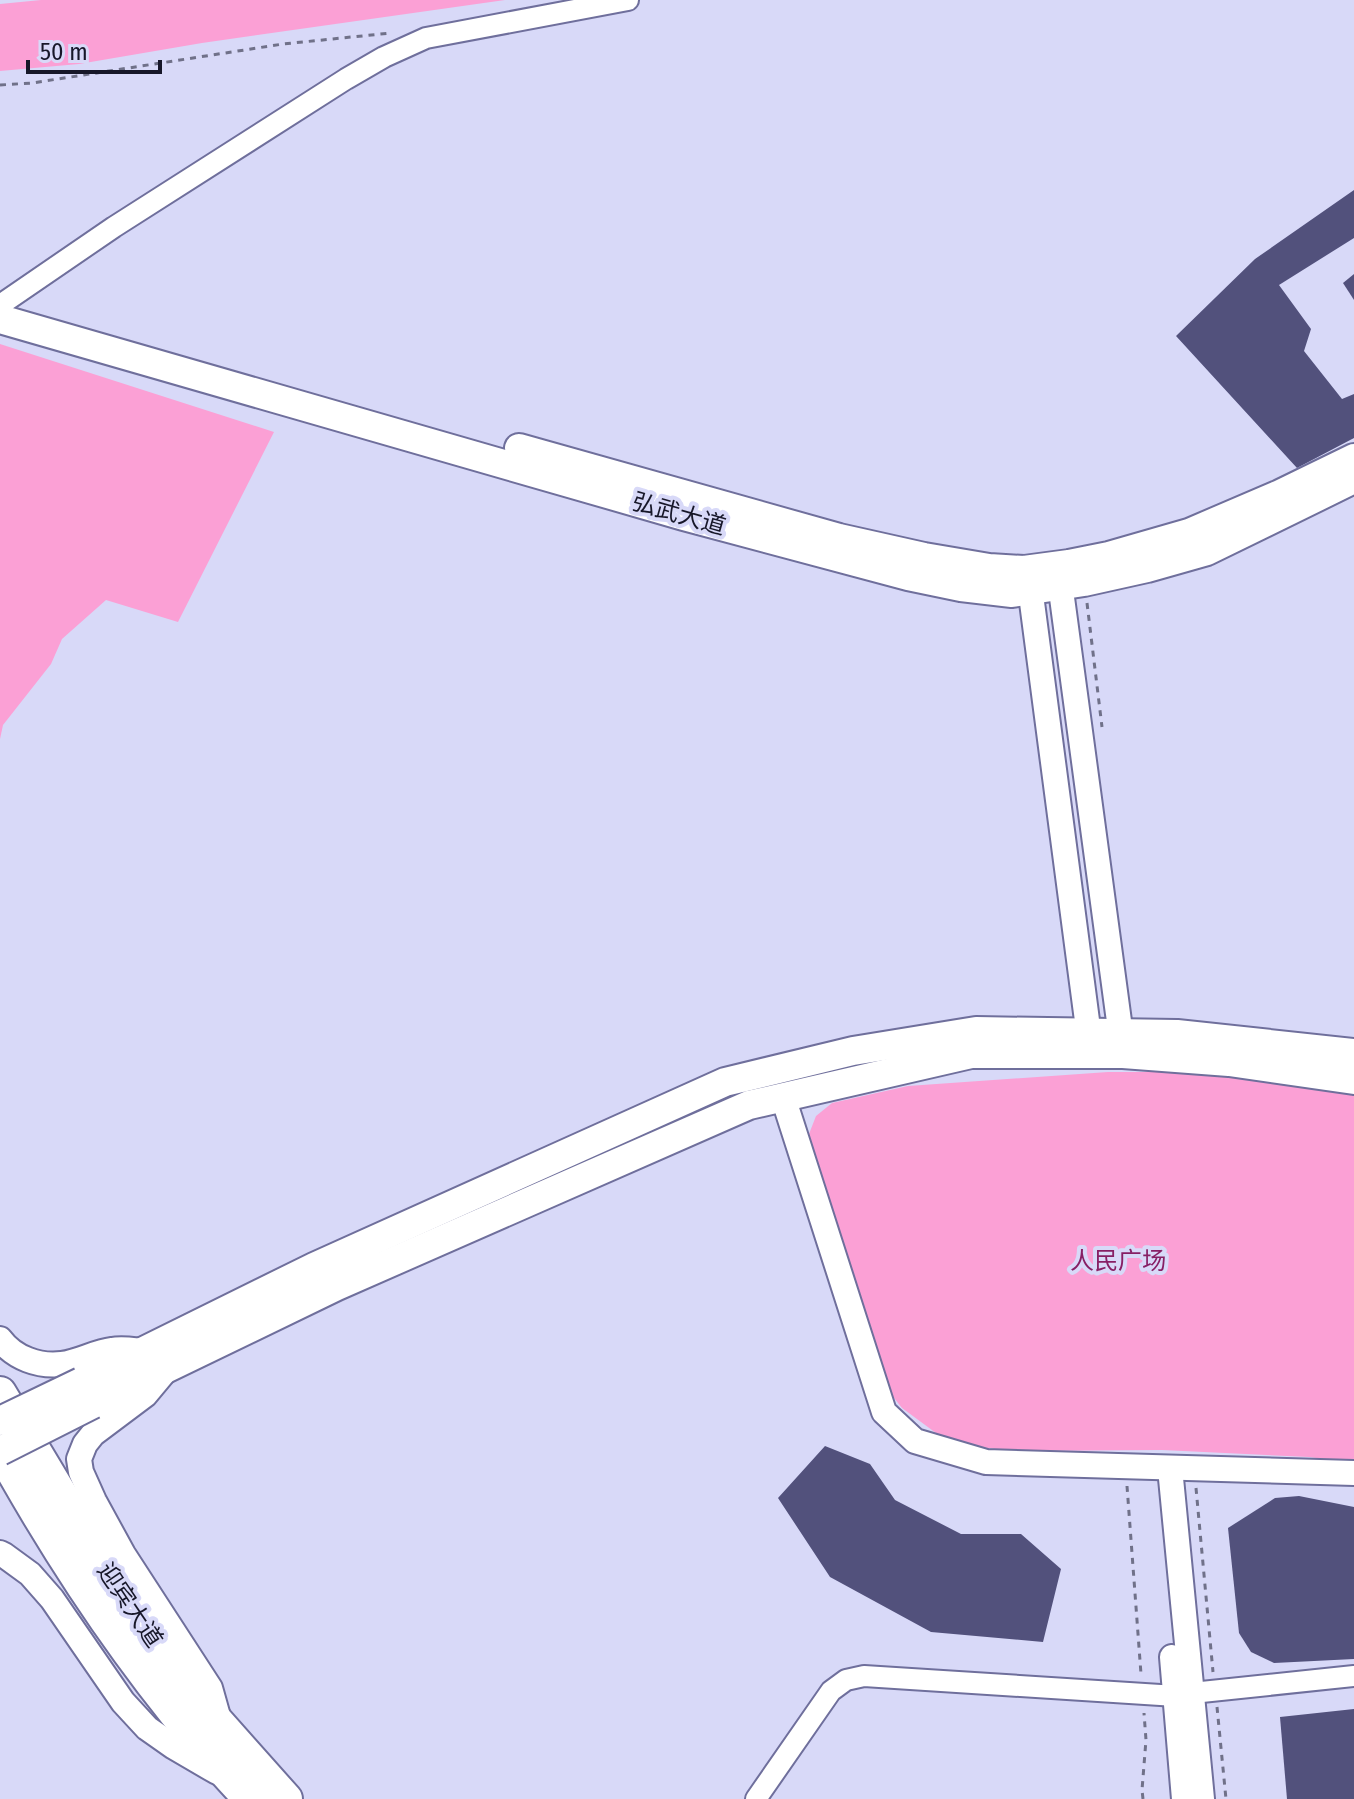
<svg xmlns="http://www.w3.org/2000/svg" width="1354" height="1799" viewBox="0 0 1354 1799" font-family="'Fira Sans Condensed','Noto Sans SC',sans-serif">
<rect width="100%" height="100%" fill="#d8d9f8"/>
<g fill="#fba0d5">
<path d="M41 0H505L202 43 79 64 0 71V4Z"/>
<path d="M0 344 274 432 178 622 106 600 62 639 51 664 3 725 0 739Z"/>
<path d="M1108 1072H1196L1354 1094V1463L1309 1457 1162 1450 1015 1451 969 1446 936 1433 902 1408 887 1389 814 1162 809 1134 816 1116 832 1103 908 1086Z"/>
</g>
<g fill="#52517c">
<path d="M1354 190V238L1279 285 1311 329 1304 351 1342 399 1354 394V438L1297 468 1176 336 1255 259Z"/>
<path d="M1354 274V300L1343 283Z"/>
<path d="M825 1446 870 1464 895 1500 961 1534H1021L1061 1569 1043 1642 931 1632 830 1577 778 1498Z"/>
<path d="M1299 1496 1354 1507V1659L1274 1663 1251 1652 1239 1633 1228 1528 1275 1498Z"/>
<path d="M1354 1709V1799H1287L1280 1717Z"/>
</g>
<g fill="none" stroke-linecap="round" stroke-linejoin="round">
<g stroke="#6f6f9c" stroke-width="24">
<g id="minor">
<path d="M0 305 114 227 346 79 384 57 426 38 628 0"/>
<path d="M756 1799 831 1691 846 1680 864 1676 1176 1696 1192 1693 1354 1676"/>
</g>
</g>
<g stroke="#6f6f9c" stroke-width="28">
<g id="tertiary">
<path d="M1058 568 1123 1051"/>
<path d="M1028 572 1091 1051"/>
<path d="M783 1097 884 1412 915 1441 986 1462 1354 1473"/>
<path d="M0 1339C14 1358 39 1367 62 1364 79 1362 95 1352 112 1350 122 1348 133 1350 144 1351"/>
<path d="M165 1371 145 1395 93 1434 85 1444 79 1459 81 1472 94 1501 123 1554 210 1688 219 1720"/>
<path d="M1170 1468 1202 1799"/>
<path d="M0 1553 4 1555 30 1574 52 1599 123 1702 147 1728 174 1747 217 1772"/>
<path d="M1172 1657 1184 1799"/>
</g>
</g>
<g stroke="#6f6f9c" stroke-width="32">
<g id="secondary">
<path d="M0 319 684 516 908 576 961 587 1012 593 1084 582 1147 568 1207 551 1354 479"/>
<path d="M519 448 839 538 924 557 989 568 1024 570 1069 564 1109 556 1189 533 1280 494 1354 458"/>
<path d="M81 1382 314 1267 725 1082 853 1051 976 1031 1177 1034 1354 1053"/>
<path d="M93 1404 337 1286 749 1105 971 1054H1123L1229 1062 1354 1080"/>
</g>
</g>
<g stroke="#6f6f9c" stroke-width="36">
<g id="primary">
<path d="M0 1393 113 1581 182 1682 286 1799"/>
<path d="M0 1449C70 1575 151 1695 250 1799"/>
</g>
</g>
<g stroke="#707189" stroke-width="3" stroke-dasharray="6 6" stroke-linecap="butt">
<path d="M0 85 32 83 283 44 391 33"/>
<path d="M1087 603 1102 727"/>
<path d="M1127 1486 1141 1674"/>
<path d="M1196 1488 1213 1672"/>
<path d="M1217 1707 1226 1799"/>
<path d="M1143 1799 1142 1790 1146 1740 1144 1713"/>
</g>
<use href="#minor" stroke="#fff" stroke-width="20"/>
<use href="#tertiary" stroke="#fff" stroke-width="24"/>
<use href="#secondary" stroke="#fff" stroke-width="28"/>
<use href="#primary" stroke="#fff" stroke-width="32"/>
<g stroke="#6f6f9c" stroke-width="32" stroke-linecap="butt">
<g id="secondary-bridge">
<path d="M0 1421 81 1382"/>
<path d="M0 1451 93 1404"/>
</g>
</g>
<use href="#secondary-bridge" stroke="#fff" stroke-width="28"/>
</g>
<g text-anchor="middle" dominant-baseline="central" stroke-width="8" stroke-linejoin="round" paint-order="stroke">
<g font-size="24" fill="#171729" stroke="#d8d9f8">
<text transform="translate(679 514) rotate(16)">弘武大道</text>
<text transform="translate(130 1605) rotate(56)">迎宾大道</text>
</g>
<g font-size="24" fill="#871f65" stroke="#d8d9f8">
<text x="1118" y="1261">人民广场</text>
</g>
</g>
<path d="M28 60v12h132v-12" fill="none" stroke="#171729" stroke-width="4"/>
<text x="40" y="60" font-size="24" fill="#171729" stroke="#d8d9f8" stroke-width="6" paint-order="stroke">50 m</text>
</svg>
